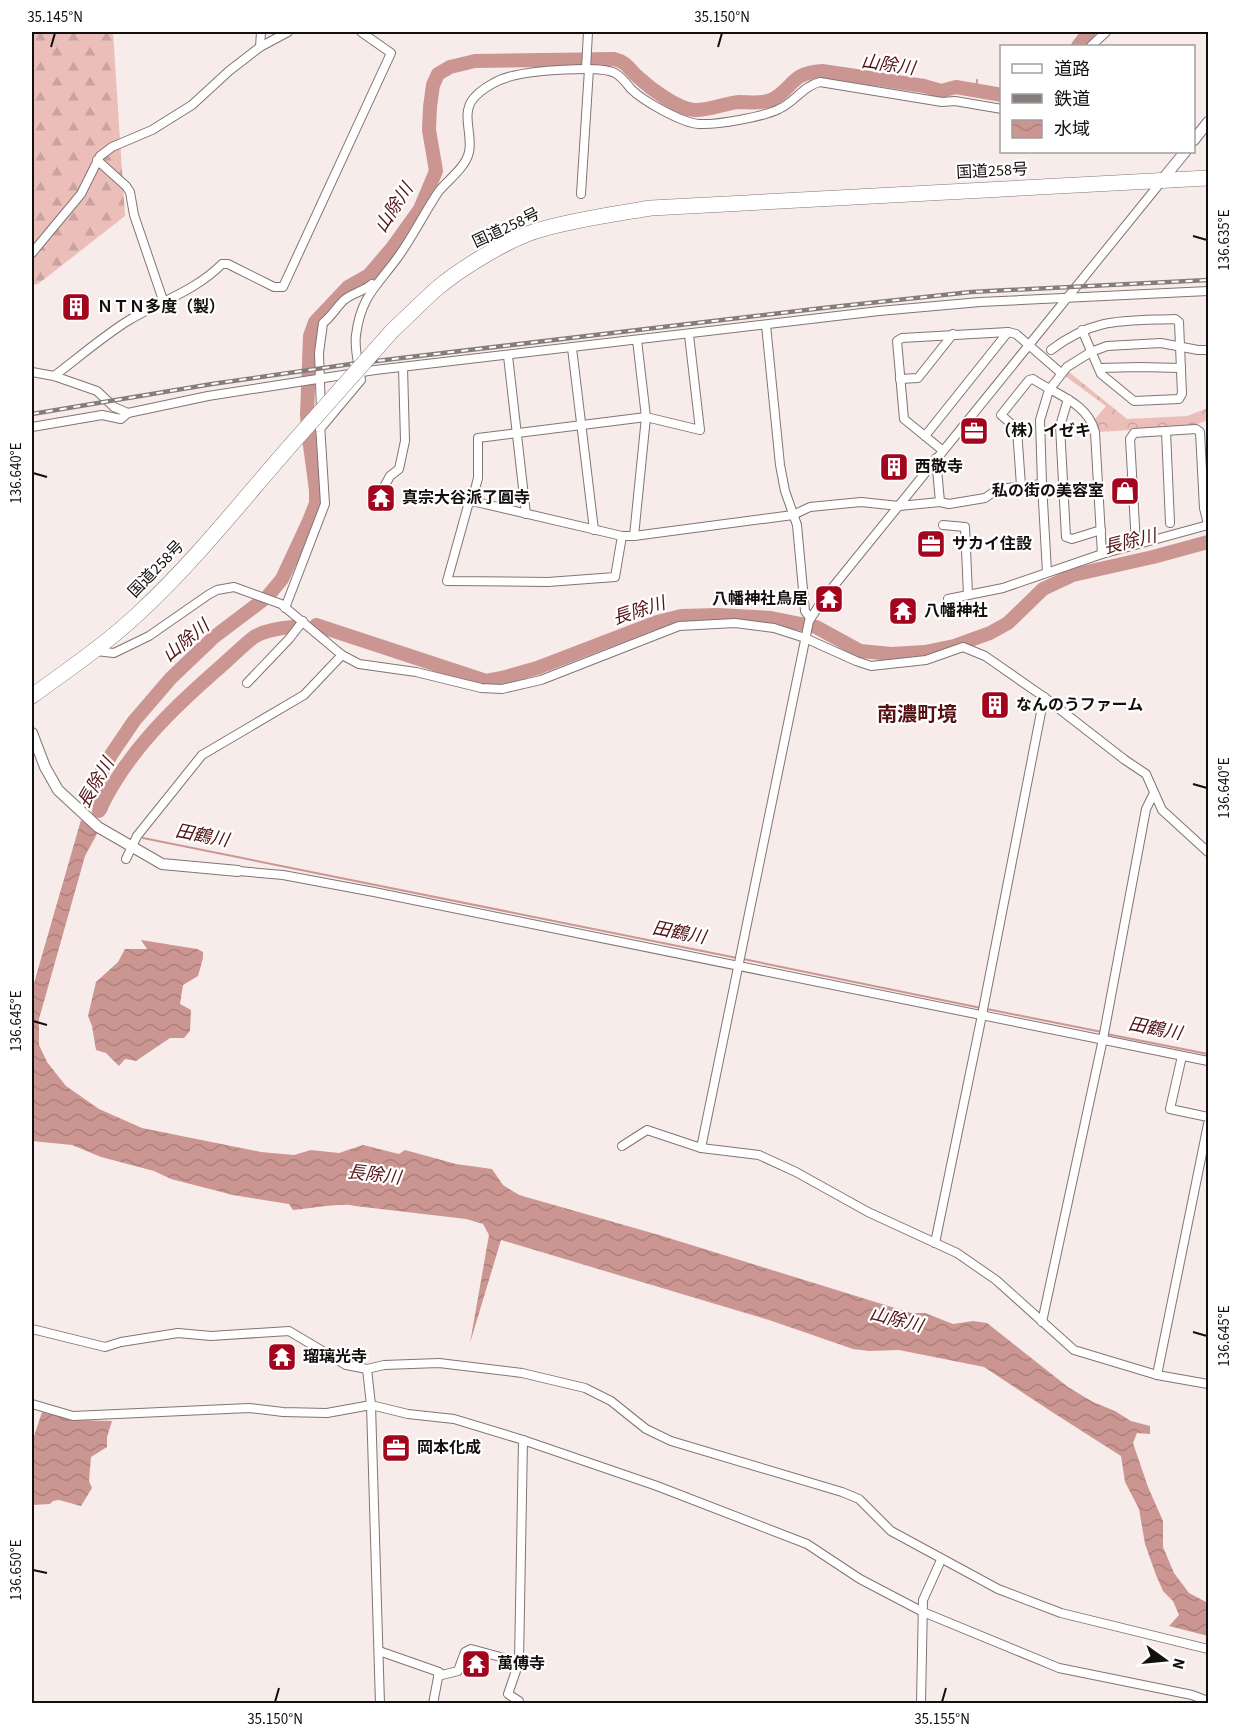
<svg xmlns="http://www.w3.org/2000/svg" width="1240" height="1735" viewBox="0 0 1240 1735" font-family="'Source Sans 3','Noto Sans JP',sans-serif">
<defs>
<pattern id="forest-firs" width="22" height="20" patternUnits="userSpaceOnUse" patternTransform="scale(1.5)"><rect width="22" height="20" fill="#ecbeba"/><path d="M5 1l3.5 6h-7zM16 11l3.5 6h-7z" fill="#caa29f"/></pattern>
<pattern id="park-crowns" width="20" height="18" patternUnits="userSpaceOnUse" patternTransform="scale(1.5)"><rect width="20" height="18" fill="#ecbeba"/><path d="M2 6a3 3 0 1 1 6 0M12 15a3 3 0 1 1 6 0" fill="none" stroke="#caa29f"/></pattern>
<pattern id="water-waves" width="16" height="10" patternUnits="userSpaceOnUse" patternTransform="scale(1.5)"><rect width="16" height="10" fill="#cb9691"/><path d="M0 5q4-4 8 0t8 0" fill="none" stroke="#ad807c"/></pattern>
</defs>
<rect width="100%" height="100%" fill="#f8ecea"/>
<path fill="url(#forest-firs)" d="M32 32H113L125 216 38 284 32 285Z"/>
<path fill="url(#park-crowns)" d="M1069 372 1127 419 1187 416 1208 408V420L1192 426 1099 432 1095 419 1106 406 1065 376Z"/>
<g fill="url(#water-waves)">
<path d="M81 820 98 832 85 856 39 1019V1045L47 1062 66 1086 99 1109 142 1128 261 1152 294 1155 311 1150 339 1153 363 1145 399 1154 405 1150 456 1164 492 1169 503 1185 519 1195 659 1235 911 1313H925L953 1324 973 1321 987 1323 1068 1387 1093 1402 1115 1411 1131 1421 1150 1426V1434L1137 1433 1133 1443 1148 1487 1163 1521V1547L1174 1573 1189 1593 1208 1603V1636L1169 1626 1179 1615 1173 1601 1163 1591 1156 1575 1145 1544 1139 1509 1125 1482 1121 1456 1052 1412 984 1367 899 1350 869 1351 853 1349 769 1320 501 1240 470 1343 489 1235 483 1224 466 1219 355 1206C342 1202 309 1209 293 1210L289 1204 233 1195 171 1179 154 1171 101 1157 72 1145 32 1141V990Z"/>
<path d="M141 940 197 949 203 952V958L198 976 183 985 180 1004 191 1010 190 1031 184 1038H170L136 1061 125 1059 119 1066 106 1053 96 1050 92 1026 88 1016 96 982 118 962 125 949H147Z"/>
<path d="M42 1412 71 1420 112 1421 107 1437V1447L91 1457 89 1481 92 1488 81 1506 59 1500 53 1501 50 1504 32 1505V1442Z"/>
</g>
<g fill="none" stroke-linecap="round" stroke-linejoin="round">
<g stroke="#cb9691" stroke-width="2">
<path d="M976 91 977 80"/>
<path d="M143 838 737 958"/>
<path d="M743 959 981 1008"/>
<path d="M987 1009 1102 1032"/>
<path d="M1107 1034 1208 1054"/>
</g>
<g stroke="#cb9691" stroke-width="14">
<path d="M1078 46 1089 32"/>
<path d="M316 625 486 681 502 678 537 668 657 622 681 616 718 615 771 618 816 627 860 651 892 654 925 652 954 646 990 633 1008 623 1043 589 1073 575 1153 557 1208 542"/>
<path d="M101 808 95 794 102 771 111 755 134 721 171 678 214 637 267 597 282 579 309 521 316 503V490L309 438 307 415 310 336 315 322 348 287 369 275 392 248 420 209 436 171 429 130 430 107 433 85 438 74 450 67 475 61 614 59C629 63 628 69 639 78 651 89 678 109 694 110 709 111 725 103 739 102 750 102 761 104 771 100 794 89 789 73 822 71L924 86 941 91 956 87 1002 95"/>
<path d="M99 811C126 753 172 709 219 668 231 658 242 646 254 637 265 630 280 628 293 627"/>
</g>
<g stroke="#807574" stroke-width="10">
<g id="street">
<path d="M1091 46 1106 32"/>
<path d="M260 47 261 32"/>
<path d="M586 69 588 32"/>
<path d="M97 160 126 186 130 192 134 215 164 303"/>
<path d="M581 194 589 69"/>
<path d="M32 253 81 194 100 156 112 147 152 130 192 105 229 71 260 47 288 32"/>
<path d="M766 325 780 465 785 491 797 525 805 611 810 618"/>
<path d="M572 348 594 530"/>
<path d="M1051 350C1094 317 1124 321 1175 319L1179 322 1182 394 1179 399 1134 401 1101 374 1082 330"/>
<path d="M508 356 526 514"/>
<path d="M1099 368 1140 367 1181 368"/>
<path d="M32 372 54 376 97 391 114 407 128 413"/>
<path d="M54 376C78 358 101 338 126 322 158 302 194 292 222 264H228L274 287H283L391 53 361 32"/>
<path d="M900 379 918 378 953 334"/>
<path d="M1068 399 1060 426 1066 537 1072 539 1101 530"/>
<path d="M321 411 319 353 323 323C331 317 336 308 343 301 351 293 363 292 372 284"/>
<path d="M32 427 102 415 121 419 128 413 208 396 375 370 879 311 980 302 1208 291"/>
<path d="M320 429 361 380C359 366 354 349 356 335 361 296 377 286 398 257 406 246 413 234 420 222 426 212 432 201 439 191 448 180 466 167 469 152 473 135 461 114 473 99 482 88 499 79 512 76 531 71 599 65 615 73 622 77 626 83 631 89 643 101 682 123 699 124 717 125 763 117 779 109 795 102 803 86 820 82L942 102 955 101 1002 109"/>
<path d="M1166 431 1170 523"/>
<path d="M925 436 1008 332"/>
<path d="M942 450 904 419 897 341 902 338 1008 332 1016 334 1061 373"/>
<path d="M936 458 940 502"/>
<path d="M1021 486 1017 429 1001 415 1029 380 1033 379C1056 395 1087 402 1095 432L1102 554"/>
<path d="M384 487 390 476 399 469 405 441 403 367"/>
<path d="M472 501 478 478V438L646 417 700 430 689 335"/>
<path d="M943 525 965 527 968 595"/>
<path d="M622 536 615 577 548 582 447 581 469 502 472 501 622 536H634L793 515 810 507 861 502 899 506 940 502 949 504 985 498 998 489 1042 484"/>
<path d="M634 536 646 417 637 340"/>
<path d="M1136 544 1130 439 1134 433 1196 429 1200 432 1204 508 1208 524"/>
<path d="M1047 572 1042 484 1040 420 1049 390 1067 367 1091 352 1107 346 1161 343 1198 350H1208"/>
<path d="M948 599 1003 588 1102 554 1208 525"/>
<path d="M285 608 325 504 320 424"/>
<path d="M96 651 114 653 149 636 208 595 217 590 234 587 281 604 342 655 359 664 416 672 481 688 502 689 541 680 679 626 735 623 774 628 805 638 856 661 871 666 926 660 963 647 985 656 1044 697 1125 760 1146 774 1162 810 1208 852"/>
<path d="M247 683 289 639 303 621"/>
<path d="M126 859 137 836 202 755 304 695 342 655"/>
<path d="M238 871 283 875 374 892 1208 1061"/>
<path d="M1182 1056 1170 1109 1208 1117"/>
<path d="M622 1146 647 1130 701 1148 759 1155 796 1172 868 1212 957 1253 996 1280 1074 1350 1157 1375 1208 1384"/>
<path d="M701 1148 809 621 824 598 1161 182"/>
<path d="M935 1243 982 1015 1044 697"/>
<path d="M1042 1322 1103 1039 1146 809 1154 793"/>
<path d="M32 1329 105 1347 121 1342 178 1333 211 1336 289 1331 346 1365 367 1369 384 1365 439 1363 522 1373 585 1388 611 1401 646 1429 671 1441 842 1492 859 1499 891 1531 998 1589 1061 1613 1208 1649"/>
<path d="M367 1369 371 1405 380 1704"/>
<path d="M1157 1375 1208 1124"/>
<path d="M32 1404 73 1416 249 1408 283 1412 327 1413 371 1405 408 1414 454 1419 523 1440 657 1486 807 1544 860 1579 923 1612 1059 1668 1192 1695 1208 1701"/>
<path d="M379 1651 439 1672 433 1704"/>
<path d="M438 1676 458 1671 465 1652 471 1649 519 1662"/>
<path d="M519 1704V1701L508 1694 519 1662 523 1440"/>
<path d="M921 1704 923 1600 941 1560"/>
</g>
</g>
<g stroke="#807574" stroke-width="12">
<g id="secondary">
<path d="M1194 140 1208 122"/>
<path d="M1162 180 1185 152"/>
<path d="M32 733 45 767 58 790 98 827 162 864 238 871"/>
</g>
</g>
<g stroke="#807574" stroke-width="16">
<g id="highway">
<path d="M392 331C407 317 421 303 435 290 461 268 511 237 543 229 578 219 615 214 651 208L1208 178"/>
<path d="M32 696C69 669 106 644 140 612 194 562 241 502 290 446"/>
</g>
</g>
<use href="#street" stroke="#fff" stroke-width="8"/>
<use href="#secondary" stroke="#fff" stroke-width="10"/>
<use href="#highway" stroke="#fff" stroke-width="15"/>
<g stroke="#857d7b" stroke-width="4.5">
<path id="rail" d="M32 414 212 384 351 364 823 308 971 292 1208 280"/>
</g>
<use href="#rail" stroke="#fff" stroke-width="2" stroke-dasharray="7" stroke-linecap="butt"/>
<g stroke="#807574" stroke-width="16" stroke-linecap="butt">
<path id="highway-bridge" d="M290 446 392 331"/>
</g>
<use href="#highway-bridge" stroke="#fff" stroke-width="15"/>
</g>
<path fill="none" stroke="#130f0e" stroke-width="2" d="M51 47 55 33M718 47 722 33M1193 236 1207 240M33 473 47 477M1193 784 1207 788M33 1021 47 1025M1193 1332 1207 1336M33 1570 47 1573M275 1702 279 1688M942 1702 946 1688"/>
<defs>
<g id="building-square" transform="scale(1.5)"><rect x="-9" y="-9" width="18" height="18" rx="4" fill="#a2051d" stroke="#fff"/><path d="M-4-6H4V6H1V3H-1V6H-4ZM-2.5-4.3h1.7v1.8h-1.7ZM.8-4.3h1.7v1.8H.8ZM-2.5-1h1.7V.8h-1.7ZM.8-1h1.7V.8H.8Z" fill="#fff"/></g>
<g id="office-square" transform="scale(1.5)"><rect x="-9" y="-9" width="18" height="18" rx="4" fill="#a2051d" stroke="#fff"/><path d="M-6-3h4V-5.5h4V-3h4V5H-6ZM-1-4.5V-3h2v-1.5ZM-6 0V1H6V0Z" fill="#fff"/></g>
<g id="shop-square" transform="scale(1.5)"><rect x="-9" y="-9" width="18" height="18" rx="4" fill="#a2051d" stroke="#fff"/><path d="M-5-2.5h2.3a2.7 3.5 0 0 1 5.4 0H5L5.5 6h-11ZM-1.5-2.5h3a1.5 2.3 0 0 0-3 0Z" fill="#fff"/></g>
<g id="temple-square" transform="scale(1.5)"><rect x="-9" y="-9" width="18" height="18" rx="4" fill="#a2051d" stroke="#fff"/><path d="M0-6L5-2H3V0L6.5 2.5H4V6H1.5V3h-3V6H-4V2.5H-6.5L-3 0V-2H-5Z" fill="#fff"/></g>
</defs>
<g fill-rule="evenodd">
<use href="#building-square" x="76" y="307"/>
<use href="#office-square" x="974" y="431"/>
<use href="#building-square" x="894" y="467"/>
<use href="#shop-square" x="1125" y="491"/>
<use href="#temple-square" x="381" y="498"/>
<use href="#office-square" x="931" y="544"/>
<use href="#temple-square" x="829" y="599"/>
<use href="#temple-square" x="903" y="611"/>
<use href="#building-square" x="995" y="705"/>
<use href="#temple-square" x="282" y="1357"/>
<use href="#office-square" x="396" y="1448"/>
<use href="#temple-square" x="476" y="1664"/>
</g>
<g text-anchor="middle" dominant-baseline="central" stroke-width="4.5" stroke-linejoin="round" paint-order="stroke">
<g font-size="16" fill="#130f0e" stroke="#fff">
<text transform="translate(992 171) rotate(-3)">国道258号</text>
<text transform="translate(506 228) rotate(-25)">国道258号</text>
<text transform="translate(156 569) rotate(-46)">国道258号</text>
</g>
<g font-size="16" font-weight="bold" fill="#130f0e" stroke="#fff" text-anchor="start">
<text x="97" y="307">ＮＴＮ多度（製）</text>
<text x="995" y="431">（株）イゼキ</text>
<text x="915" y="467">西敬寺</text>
<text x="1104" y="491" text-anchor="end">私の街の美容室</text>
<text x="402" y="498">真宗大谷派了圓寺</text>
<text x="952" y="544">サカイ住設</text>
<text x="808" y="599" text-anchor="end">八幡神社鳥居</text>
<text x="924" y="611">八幡神社</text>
<text x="1016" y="705">なんのうファーム</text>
<text x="303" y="1357">瑠璃光寺</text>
<text x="417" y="1448">岡本化成</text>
<text x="497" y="1664">萬傅寺</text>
</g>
<g font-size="18" font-style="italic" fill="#531214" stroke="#fff">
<text transform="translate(888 65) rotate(8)">山除川</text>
<text transform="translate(394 208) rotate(-57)">山除川</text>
<text transform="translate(1130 542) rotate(-14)">長除川</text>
<text transform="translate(639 611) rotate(-18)">長除川</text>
<text transform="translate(186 641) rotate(-40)">山除川</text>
<text transform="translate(96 783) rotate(-60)">長除川</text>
<text transform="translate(202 836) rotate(11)">田鶴川</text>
<text transform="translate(679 933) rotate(11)">田鶴川</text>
<text transform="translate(1155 1029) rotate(11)">田鶴川</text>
<text transform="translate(374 1175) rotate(7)">長除川</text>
<text transform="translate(896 1320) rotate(14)">山除川</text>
</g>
<g font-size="20" font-weight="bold" fill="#561113" stroke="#fff">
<text x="917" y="715">南濃町境</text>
</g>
</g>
<rect width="1240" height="1735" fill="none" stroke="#ffffff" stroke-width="66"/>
<rect x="1000" y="45" width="195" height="108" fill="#ffffff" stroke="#a19f9f" stroke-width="1.5"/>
<rect x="1012" y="64" width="30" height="9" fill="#ffffff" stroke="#a19f9f" stroke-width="1.5"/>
<text x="1054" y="75" font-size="18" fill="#130f0e">道路</text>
<rect x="1012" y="94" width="30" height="9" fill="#857d7b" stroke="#a19f9f" stroke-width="1.5"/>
<text x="1054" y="105" font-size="18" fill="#130f0e">鉄道</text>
<rect x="1012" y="120" width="30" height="18" fill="url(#water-waves)" stroke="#a19f9f" stroke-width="1.5"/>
<text x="1054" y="135" font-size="18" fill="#130f0e">水域</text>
<g transform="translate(1165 1660) rotate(105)" stroke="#ffffff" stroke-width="4.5" paint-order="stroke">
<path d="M0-4.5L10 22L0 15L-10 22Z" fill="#130f0e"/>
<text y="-9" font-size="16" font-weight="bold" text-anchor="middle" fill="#130f0e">N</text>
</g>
<rect x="33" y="33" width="1174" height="1669" fill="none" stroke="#130f0e" stroke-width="2"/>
<g font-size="15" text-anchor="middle" fill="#130f0e">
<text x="55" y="22">35.145°N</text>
<text x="722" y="22">35.150°N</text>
<text transform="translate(1224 240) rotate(-90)" y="5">136.635°E</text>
<text transform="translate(16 473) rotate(-90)" y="5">136.640°E</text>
<text transform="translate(1224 788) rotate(-90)" y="5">136.640°E</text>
<text transform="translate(16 1021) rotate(-90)" y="5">136.645°E</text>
<text transform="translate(1224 1336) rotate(-90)" y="5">136.645°E</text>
<text transform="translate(16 1570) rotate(-90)" y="5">136.650°E</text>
<text x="275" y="1724">35.150°N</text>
<text x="942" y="1724">35.155°N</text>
</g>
</svg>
